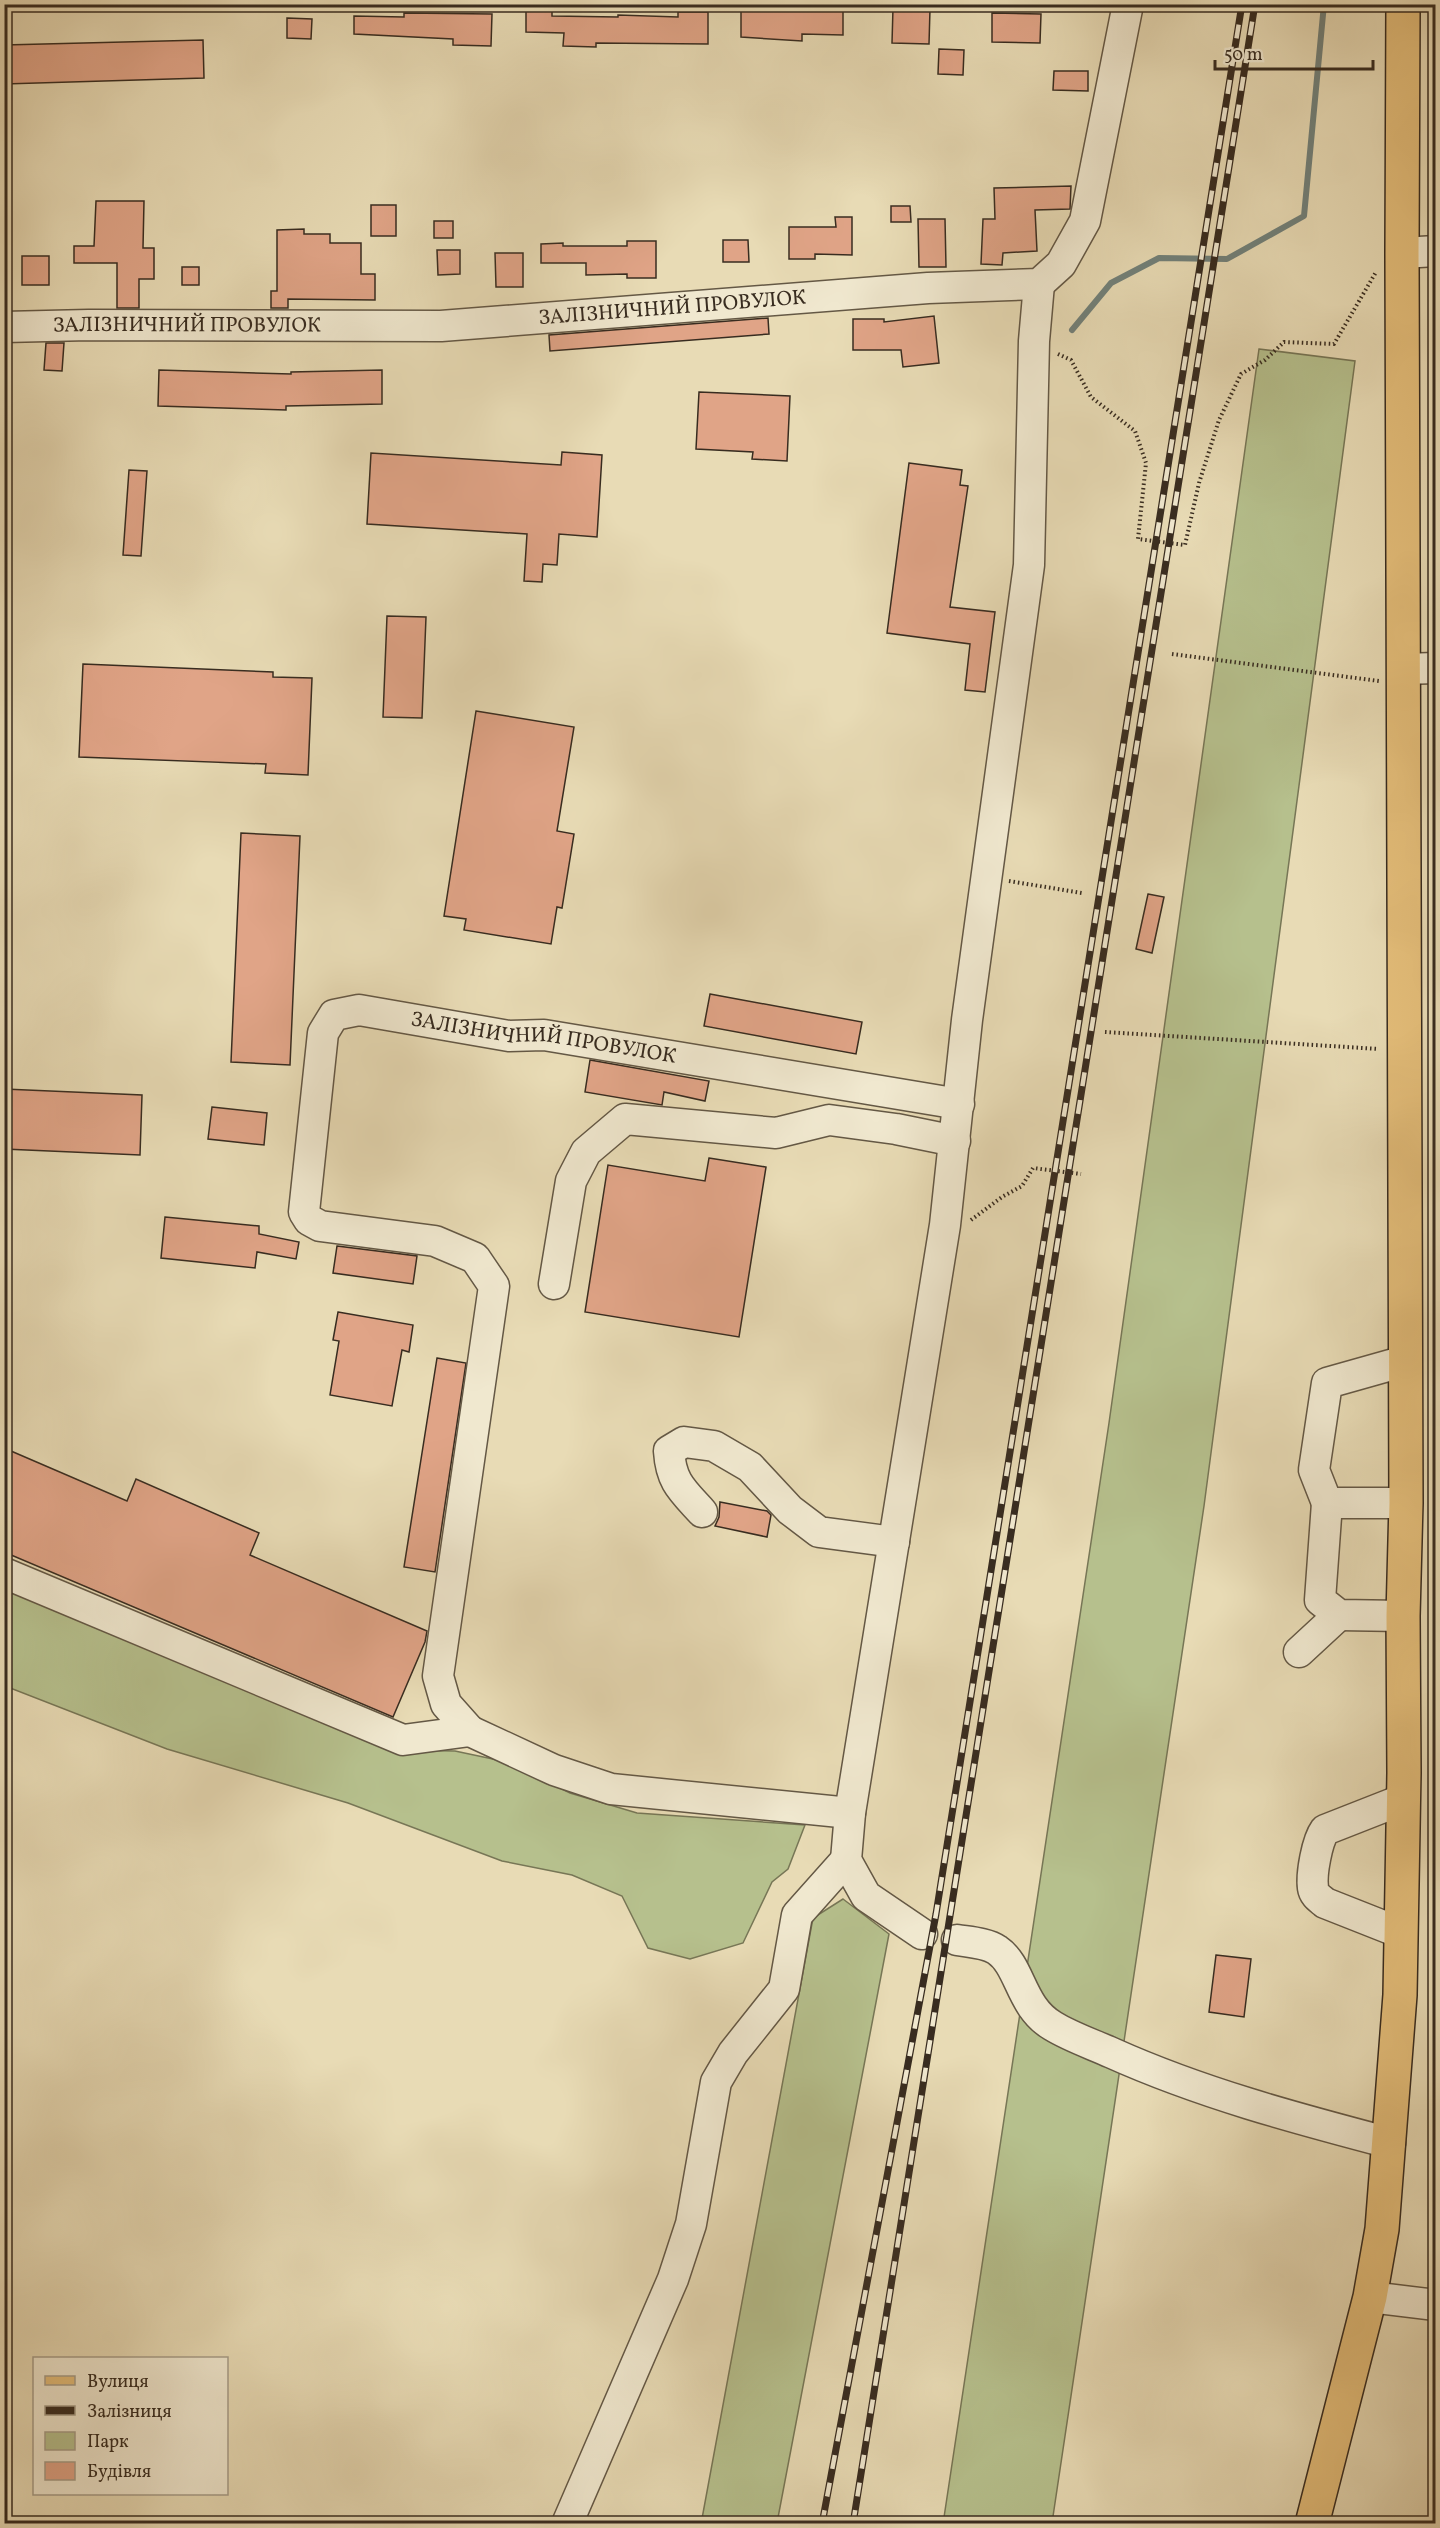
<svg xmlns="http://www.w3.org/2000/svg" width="1440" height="2528" viewBox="0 0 1440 2528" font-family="Vollkorn,serif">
<rect width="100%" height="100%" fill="#e8dbb5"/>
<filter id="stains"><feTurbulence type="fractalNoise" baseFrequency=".00333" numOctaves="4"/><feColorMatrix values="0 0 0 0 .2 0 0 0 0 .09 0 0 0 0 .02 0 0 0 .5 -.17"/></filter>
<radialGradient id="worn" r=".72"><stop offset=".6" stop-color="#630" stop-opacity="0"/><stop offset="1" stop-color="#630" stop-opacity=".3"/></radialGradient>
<g fill="#b6c08d" stroke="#777656" stroke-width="1.5">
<path d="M1259 349 1355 361 1204 1506 1052 2523 943 2524 1109 1423Z"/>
<path d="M4 1579 395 1750 455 1751 507 1762 570 1793 637 1813 805 1825 788 1869 772 1882 743 1943 690 1959 648 1948 622 1896 572 1875 502 1861 348 1803 167 1749 5 1686Z"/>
<path d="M843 1899 889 1934 777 2523 701 2524 813 1918Z"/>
</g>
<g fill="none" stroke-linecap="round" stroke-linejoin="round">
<path stroke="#72817a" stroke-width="6" d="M1072 330 1111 283 1159 258 1227 259 1304 216 1324 4"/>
</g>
<g fill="#e0a487" stroke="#382c20" stroke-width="1.5">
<path d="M786 4 843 8V35L802 34V41L741 37V8L786 9Z"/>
<path d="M893 8 930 9 929 44 892 43Z"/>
<path d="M526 10H552V16L618 17V15L678 17V12H708V44L596 43V47L563 46 564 33 526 32Z"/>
<path d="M404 13 492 14 491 46 453 45V39L354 34V16L404 17Z"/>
<path d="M992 13 1041 14 1040 43 992 42Z"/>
<path d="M287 18 312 19 311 39 287 38Z"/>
<path d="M203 40 204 78 4 84V45Z"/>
<path d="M939 49 964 50 963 75 938 74Z"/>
<path d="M1054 71H1088V91L1053 90Z"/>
<path d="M1071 186 1070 209 1035 210 1037 251 1003 253 1002 265 981 264 983 219H995L994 188Z"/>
<path d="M96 201H144L143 248H154V279H139V308H117V263H74V246H94Z"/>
<rect x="371" y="205" width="25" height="31"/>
<path d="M891 206H910L911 222H891Z"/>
<path d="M835 217H852V255L815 254V259H789V227H836Z"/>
<path d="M918 219H945L946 267H919Z"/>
<rect x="434" y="221" width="19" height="17"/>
<path d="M304 229V234H330V243H361V274H375V300L288 299V308H271V291H277V230Z"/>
<path d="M723 240H748L749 262H723Z"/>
<path d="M627 241H656V278H627V274L586 275V263H541V244L563 243V246H627Z"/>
<path d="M437 250H460V274L438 275Z"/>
<path d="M495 253H523V287H496Z"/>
<rect x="22" y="256" width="27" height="29"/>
<rect x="182" y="267" width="17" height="18"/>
<path d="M934 316 939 363 903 367 901 350H853V319H884V322Z"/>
<path d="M768 318 769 334 550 351 549 335Z"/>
<path d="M46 343H64L62 371 44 370Z"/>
<path d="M159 370 291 374V372L382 370V404L286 406V410L158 406Z"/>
<path d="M699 392 790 396 787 461 752 459 753 452 696 449Z"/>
<path d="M562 452 602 455 597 537 559 534 557 565 543 564 542 582 524 581 527 534 367 524 371 453 561 465Z"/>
<path d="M909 463 962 470 960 485 968 486 950 607 995 612 985 692 965 690 970 644 887 633Z"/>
<path d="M129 470 147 471 141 556 123 555Z"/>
<path d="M387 616 426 617 422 718 383 717Z"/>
<path d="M83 664 273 672V677L312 678 308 775 265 773 266 764 79 757Z"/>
<path d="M476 711 574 727 557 831 574 834 562 908 557 907 551 944 464 930 466 919 444 916Z"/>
<path d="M241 833 300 836 290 1065 231 1062Z"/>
<path d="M1148 894 1164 897 1152 953 1136 949Z"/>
<path d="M710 994 862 1022 856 1054 704 1026Z"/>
<path d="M590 1060 709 1081 705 1101 664 1092 662 1105 585 1092Z"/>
<path d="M4 1089 142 1095 140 1155 4 1149Z"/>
<path d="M212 1107 267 1113 264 1145 208 1139Z"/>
<path d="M709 1158 766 1167 739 1337 585 1312 608 1165 705 1181Z"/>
<path d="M165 1217 259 1226V1234L299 1242 296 1259 257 1252 255 1268 161 1258Z"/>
<path d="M337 1246 417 1256 413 1284 333 1273Z"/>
<path d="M338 1312 413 1325 409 1352 402 1350 392 1406 330 1395 339 1341 333 1340Z"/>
<path d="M437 1358 466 1363 435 1572 404 1567Z"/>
<path d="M4 1448 127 1501 136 1479 259 1533 250 1555 427 1631 425 1642 393 1717 4 1552Z"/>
<path d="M720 1502 767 1511 771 1515 767 1537 715 1526 719 1517Z"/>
<path d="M1216 1955 1251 1959 1244 2017 1209 2012Z"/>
</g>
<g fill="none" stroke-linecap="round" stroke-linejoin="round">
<g stroke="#645845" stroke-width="33">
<g id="minor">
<path d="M1402 253 1436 251"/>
<path id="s1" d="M4 327 89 325 441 326 928 288 1039 284 1061 264 1085 221 1128 4"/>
<path d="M1403 669 1436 668"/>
<path d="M554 1284 571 1181 586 1152 625 1119 776 1133 829 1120 896 1129 955 1141"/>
<path d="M1405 1361 1327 1383 1314 1470 1327 1503H1406"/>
<path d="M1327 1503 1320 1600 1339 1615 1403 1616"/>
<path d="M702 1512C682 1490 671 1482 669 1451L684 1442 714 1446 750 1467 790 1510 819 1532 894 1542"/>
<path d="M4 1573 403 1740 470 1731 554 1770 611 1789 850 1813"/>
<path d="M1299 1652 1339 1615"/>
<path id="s2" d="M470 1731 446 1704 438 1676 494 1286 475 1258 435 1241 320 1226 309 1220 304 1212 323 1033 334 1015 359 1010 509 1036 544 1035 959 1104"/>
<path d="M1401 1933 1325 1903C1319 1898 1314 1895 1313 1888 1311 1874 1317 1841 1325 1830L1404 1799"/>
<path d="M922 1934 866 1896 846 1860 850 1813 945 1225 967 1020 1029 565 1034 341 1039 284"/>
<path d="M957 1940C969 1942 987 1943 997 1950 1021 1966 1020 2007 1053 2026 1071 2037 1092 2044 1112 2053 1201 2093 1295 2118 1390 2143"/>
<path d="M1370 2297 1436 2305"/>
<path d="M567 2524 673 2279 691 2224 716 2082 733 2053 784 1989 797 1915 846 1860"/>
</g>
</g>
<g stroke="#382c20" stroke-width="36">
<path id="major" d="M1312 2524 1370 2297 1382 2229 1400 1995 1404 1773 1403 1616 1406 1503 1402 253 1403 4"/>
</g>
<g stroke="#382c20" stroke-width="4" stroke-dasharray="1.5 3" stroke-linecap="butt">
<path d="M1058 354 1071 360 1091 397 1135 431 1146 463 1138 539 1185 545 1199 483 1219 420 1241 374 1265 360 1284 342 1334 344 1376 272"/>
<path d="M1172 654 1379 681"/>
<path d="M1009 881 1082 893"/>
<path d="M1105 1032 1379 1049"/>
<path d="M971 1220 1002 1197 1022 1186 1033 1168 1081 1174"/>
</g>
<use href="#minor" stroke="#f0e8cf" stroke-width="30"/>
<use href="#major" stroke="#e4be7a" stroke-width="33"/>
<g stroke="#382c20" stroke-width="7">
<g id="rail">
<path d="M822 2524 936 1914 1242 4"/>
<path d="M853 2524 1255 4"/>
</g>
</g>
<use href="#rail" stroke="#f0e8cf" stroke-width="4.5" stroke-dasharray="14" stroke-linecap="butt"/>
</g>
<g text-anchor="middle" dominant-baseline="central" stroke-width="5" stroke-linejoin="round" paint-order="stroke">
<g font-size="21" fill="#382c20" stroke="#f0e8cf">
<text stroke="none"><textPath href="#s1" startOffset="669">ЗАЛІЗНИЧНИЙ ПРОВУЛОК</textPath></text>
<text stroke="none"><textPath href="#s1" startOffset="183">ЗАЛІЗНИЧНИЙ ПРОВУЛОК</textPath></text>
<text stroke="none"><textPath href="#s2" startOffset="1088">ЗАЛІЗНИЧНИЙ ПРОВУЛОК</textPath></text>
</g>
</g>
<rect width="1440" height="2528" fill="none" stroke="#e8dbb5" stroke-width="24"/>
<rect x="6" y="6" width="1428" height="2516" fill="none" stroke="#382c20" stroke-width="3"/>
<rect x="12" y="12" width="1416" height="2504" fill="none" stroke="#382c20" stroke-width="1.5"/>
<rect x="33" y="2357" width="195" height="138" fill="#f0e8cf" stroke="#a69d89" stroke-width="1.5"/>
<rect x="45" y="2376" width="30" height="9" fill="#e4be7a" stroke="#a69d89" stroke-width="1.5"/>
<text x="87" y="2387" font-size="18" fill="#382c20">Вулиця</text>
<rect x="45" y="2406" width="30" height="9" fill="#382c20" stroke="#a69d89" stroke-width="1.5"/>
<text x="87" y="2417" font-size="18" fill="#382c20">Залізниця</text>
<rect x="45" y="2432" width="30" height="18" fill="#b6c08d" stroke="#a69d89" stroke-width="1.5"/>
<text x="87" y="2447" font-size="18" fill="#382c20">Парк</text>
<rect x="45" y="2462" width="30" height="18" fill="#e0a487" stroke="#a69d89" stroke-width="1.5"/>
<text x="87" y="2477" font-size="18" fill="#382c20">Будівля</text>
<path d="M1215 60v9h158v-9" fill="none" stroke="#382c20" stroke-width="3"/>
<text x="1224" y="60" font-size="18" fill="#382c20" stroke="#f0e8cf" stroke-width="4.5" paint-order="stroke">50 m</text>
<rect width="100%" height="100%" filter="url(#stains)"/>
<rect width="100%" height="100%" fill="url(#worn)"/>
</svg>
